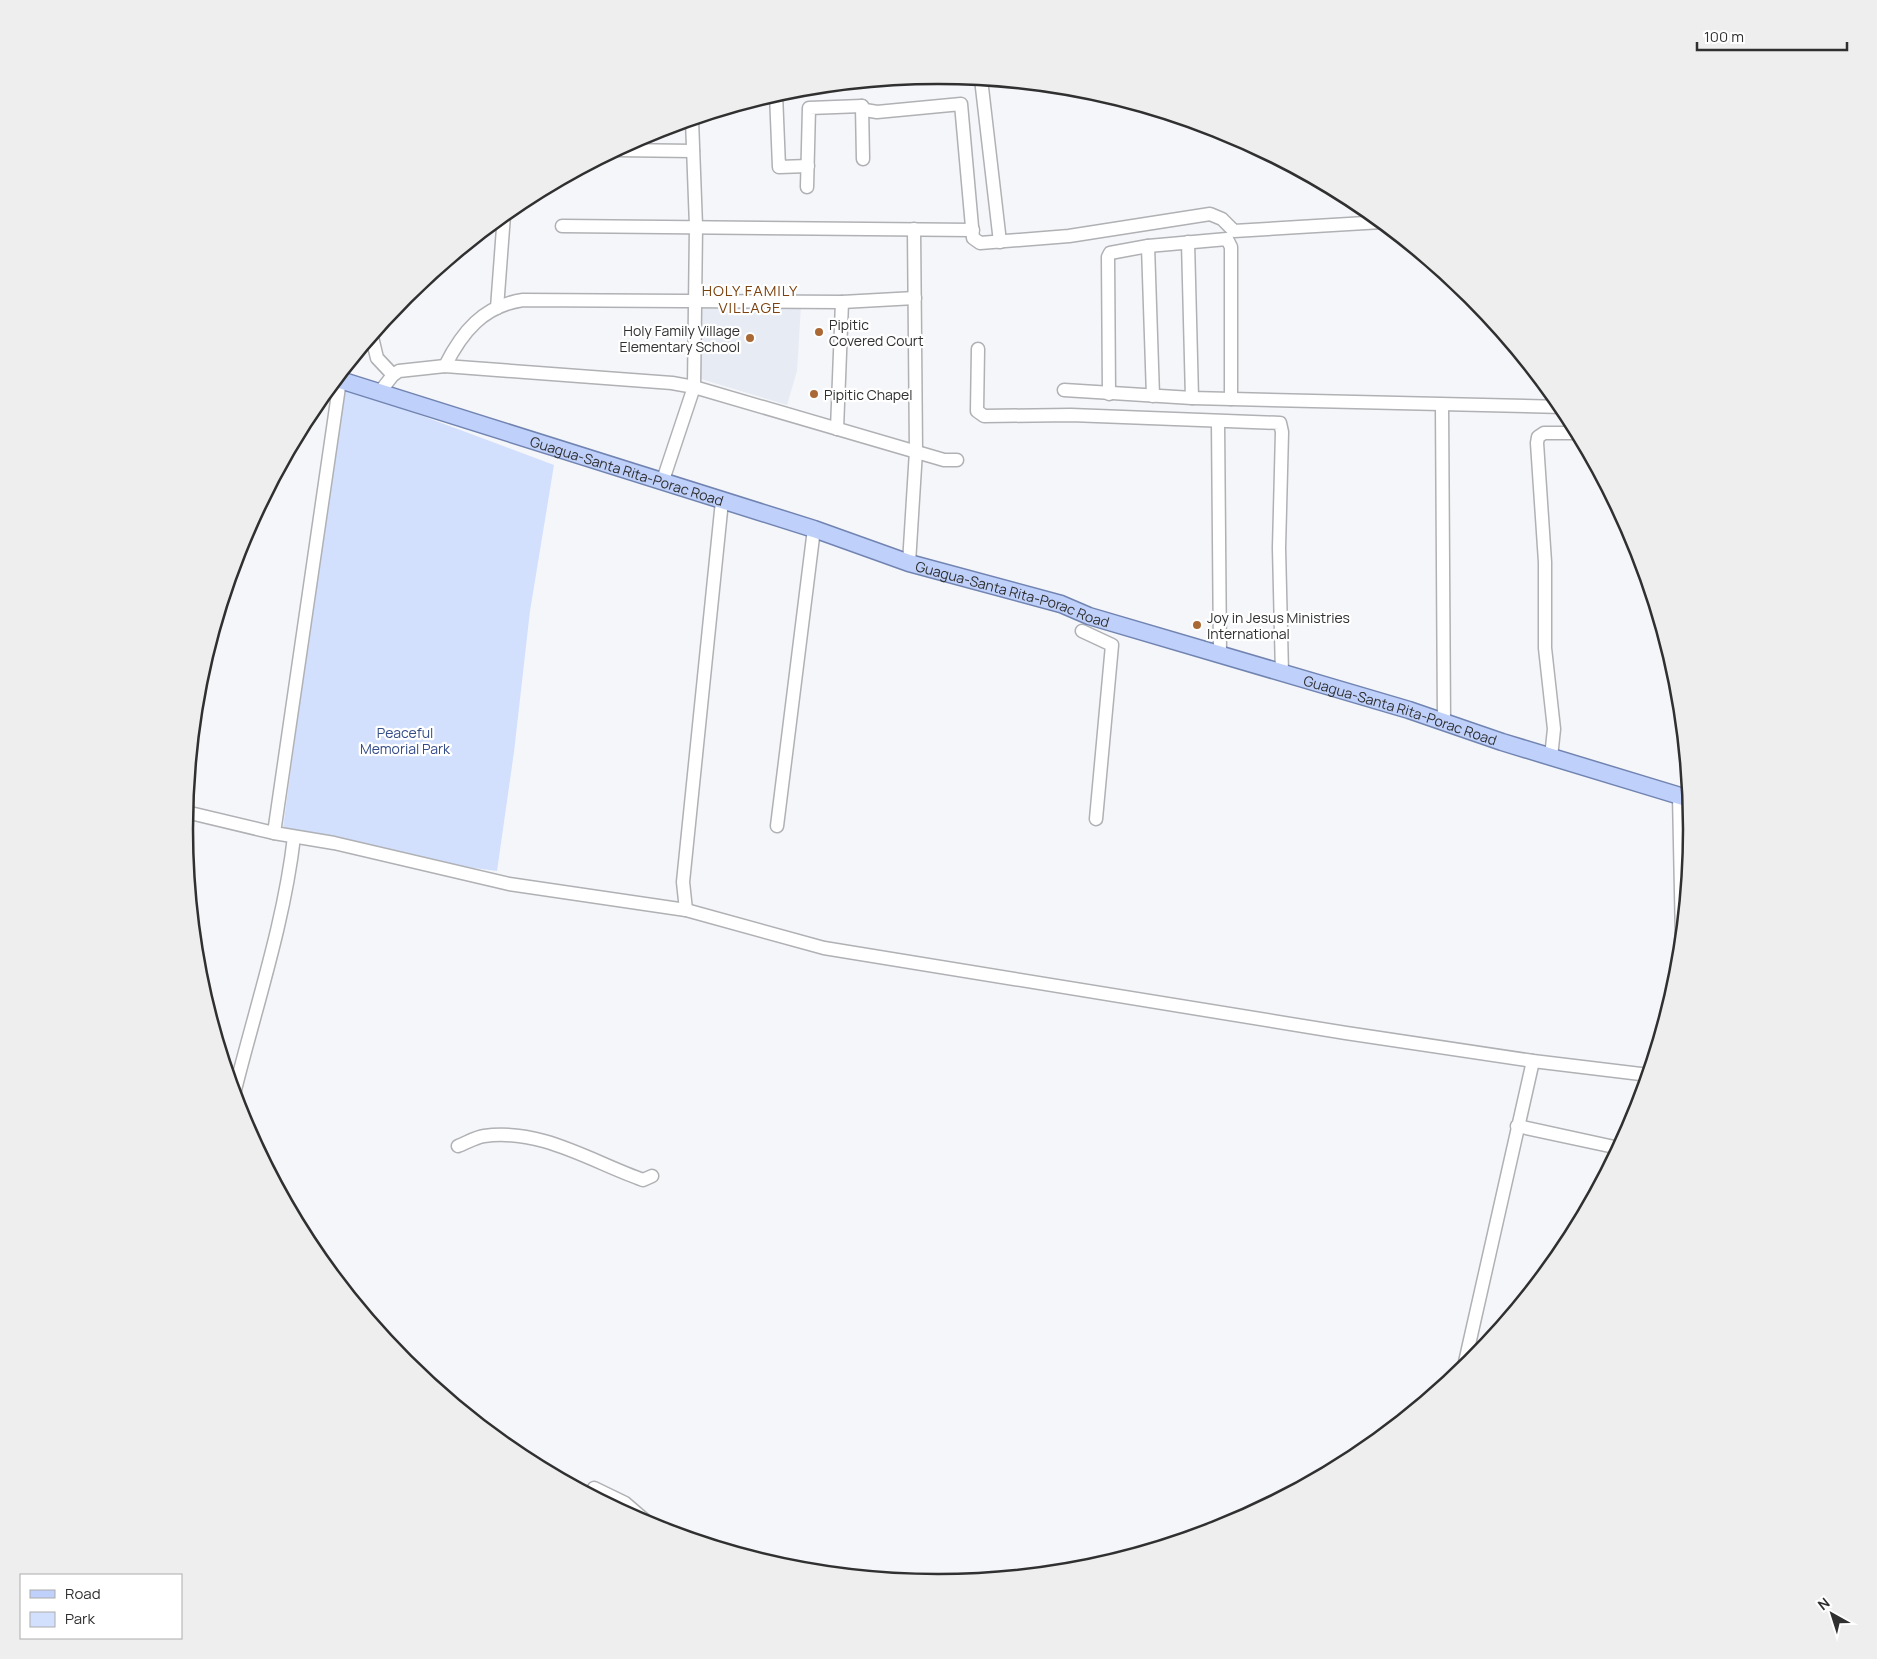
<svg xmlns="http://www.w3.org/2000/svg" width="1877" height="1659" viewBox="0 0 1877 1659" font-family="Manrope,sans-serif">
<rect width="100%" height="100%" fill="#f5f6f9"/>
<path fill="#e6ebf4" d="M701 306H801L797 371 787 405 701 379Z"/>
<path fill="#d2e0fe" d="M342 386 554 465 530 611 514 752 497 871 458 866 283 828Z"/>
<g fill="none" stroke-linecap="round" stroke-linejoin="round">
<g stroke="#b0b1b4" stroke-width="15">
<g id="minor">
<path d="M981 79 1000 242"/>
<path d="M776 94 779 167 808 166"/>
<path d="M862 106 863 159"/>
<path d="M617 150 693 151"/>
<path d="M807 187 809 108 862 106 865 110 877 112 961 104 973 238 980 243 1069 236 1210 214 1222 219 1234 231 1382 222"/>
<path d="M562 226 973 230"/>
<path d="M1188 242 1192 398"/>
<path d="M1148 246 1153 396"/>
<path d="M497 308 504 215"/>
<path d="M372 337 377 358 393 375"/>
<path d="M978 349 977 411 984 416 1071 415 1280 423 1282 432 1279 548 1282 674"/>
<path d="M445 366C462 332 483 306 523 300L842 302 915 298"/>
<path d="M1064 390 1192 398 1563 407"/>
<path d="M379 393 393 375 399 371 445 366 672 383 694 387 944 460H957"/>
<path d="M1109 394 1108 257 1110 253 1148 246 1227 239 1231 247V399"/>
<path d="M1442 405 1444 723"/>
<path d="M1218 422 1220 655"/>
<path d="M837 429 842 302"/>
<path d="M663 480 694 387 696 226 692 120"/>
<path d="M909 563 916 451 914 229"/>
<path d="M1082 631 1112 645 1096 819"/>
<path d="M1551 757 1554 729 1545 648V562L1537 443 1538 437 1544 433H1578"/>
<path d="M1679 795 1682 940"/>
<path d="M186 812 274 833 334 843 509 884 686 910 824 948 1346 1033 1533 1061 1649 1075"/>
<path d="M777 826 814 529"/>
<path d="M274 833 340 380"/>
<path d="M686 910 683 882 722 501"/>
<path d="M234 1094C255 1009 284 924 294 837"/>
<path d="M1517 1126 1619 1148"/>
<path d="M458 1146C466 1143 476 1137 484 1136 541 1128 592 1162 643 1180L652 1176"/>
<path d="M1463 1371 1533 1061"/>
<path d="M594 1488 625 1503 654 1528"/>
</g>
</g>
<g stroke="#7184b1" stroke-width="19">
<g id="major">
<path id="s1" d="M337 379 814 529 909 563 1061 604 1089 616 1409 710 1502 742 1690 799"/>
</g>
</g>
<use href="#minor" stroke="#fff" stroke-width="12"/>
<use href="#major" stroke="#bfd0fa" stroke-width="16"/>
</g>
<g fill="#aa6834" stroke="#fff" stroke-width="2">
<circle cx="819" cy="332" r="5"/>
<circle cx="750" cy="338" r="5"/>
<circle cx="814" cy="394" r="5"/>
<circle cx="1197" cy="625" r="5"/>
</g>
<g text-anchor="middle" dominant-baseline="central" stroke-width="4.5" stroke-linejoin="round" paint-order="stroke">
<g font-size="14" fill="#303031" stroke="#fff" text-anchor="start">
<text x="829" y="324">Pipitic<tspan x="829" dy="16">Covered Court</tspan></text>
<text x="740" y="330" text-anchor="end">Holy Family Village<tspan x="740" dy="16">Elementary School</tspan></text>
<text x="824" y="394">Pipitic Chapel</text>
<text x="1207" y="617">Joy in Jesus Ministries<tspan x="1207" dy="16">International</tspan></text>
</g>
<g font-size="14" fill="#303031" stroke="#fff">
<text stroke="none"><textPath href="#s1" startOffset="304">Guagua-Santa Rita-Porac Road</textPath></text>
<text stroke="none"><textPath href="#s1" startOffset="709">Guagua-Santa Rita-Porac Road</textPath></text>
<text stroke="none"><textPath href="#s1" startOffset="1114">Guagua-Santa Rita-Porac Road</textPath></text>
</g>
<g font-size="14" fill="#344c88" stroke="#fff">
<text x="405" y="732">Peaceful<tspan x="405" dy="16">Memorial Park</tspan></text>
</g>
<g font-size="15" letter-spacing="1" fill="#7c420f" stroke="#fff">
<text x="750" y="290">HOLY FAMILY<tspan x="750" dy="17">VILLAGE</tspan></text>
</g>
</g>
<path d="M0 0H1877V1659H0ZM193 829a745 745 0 1 1 1490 0a745 745 0 1 1-1490 0Z" fill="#eeeeef" fill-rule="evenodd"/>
<path fill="none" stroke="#303031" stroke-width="2.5" d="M193 829a745 745 0 1 1 1490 0a745 745 0 1 1-1490 0Z"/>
<rect x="20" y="1574" width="162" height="65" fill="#ffffff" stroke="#acacad"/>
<rect x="30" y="1590" width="25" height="8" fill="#bfd0fa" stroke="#acacad"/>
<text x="65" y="1599" font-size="15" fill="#303031">Road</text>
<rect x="30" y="1612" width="25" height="15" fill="#d2e0fe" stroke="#acacad"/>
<text x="65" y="1624" font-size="15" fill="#303031">Park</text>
<g transform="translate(1832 1614) rotate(321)" stroke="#ffffff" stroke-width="4" paint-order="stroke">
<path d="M0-4L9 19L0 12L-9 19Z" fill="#303031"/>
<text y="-8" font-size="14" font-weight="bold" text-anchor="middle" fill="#303031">N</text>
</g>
<path d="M1697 42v8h150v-8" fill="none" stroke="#303031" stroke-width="2.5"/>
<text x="1704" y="42" font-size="15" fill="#303031" stroke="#ffffff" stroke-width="4" paint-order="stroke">100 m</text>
</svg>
